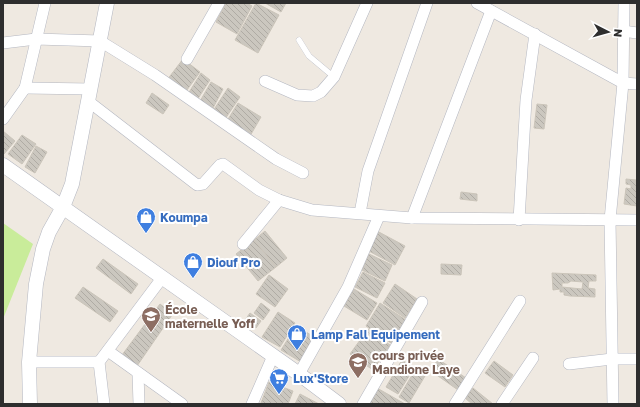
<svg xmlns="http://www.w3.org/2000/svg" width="640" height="407" viewBox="0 0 640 407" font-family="'Golos Text',sans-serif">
<defs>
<pattern id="building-back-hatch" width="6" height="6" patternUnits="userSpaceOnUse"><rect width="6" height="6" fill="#cbc7bf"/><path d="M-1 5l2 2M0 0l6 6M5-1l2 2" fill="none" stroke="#afaba4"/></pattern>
</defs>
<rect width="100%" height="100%" fill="#efe9e1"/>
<path fill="#c9ec9a" d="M3 223 33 244 3 319Z"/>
<g fill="url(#building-back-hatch)" stroke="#cbc5ba" fill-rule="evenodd">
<path d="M226 3H247L252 6 237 34 216 22Z"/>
<path d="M256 3 279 15 258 53 235 40Z"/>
<path d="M265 3H286L281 12Z"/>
<path d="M183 59 200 72 184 94 167 80Z"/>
<path d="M201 73 210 80 197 100 188 94Z"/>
<path d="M211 82 223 89 212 110 199 103Z"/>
<path d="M228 88 240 97 225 119 213 111Z"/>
<path d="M152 93 169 105 163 114 146 103Z"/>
<path d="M238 103 261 117 250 136 227 121Z"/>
<path d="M537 104 547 105 544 129 534 128Z"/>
<path d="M3 131 15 141 4 154 3 153Z"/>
<path d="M22 135 36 144 22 164 8 154Z"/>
<path d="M36 146 47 152 35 173 25 167Z"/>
<path d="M626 179 636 180 637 209V206L624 204 626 188 631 189V185L626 184Z"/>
<path d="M461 192 477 194V201L460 199Z"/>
<path d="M265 231 287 258 276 267 254 240Z"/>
<path d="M377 231 405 246 395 265 367 250Z"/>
<path d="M254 240 276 267 258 281 236 254Z"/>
<path d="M369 254 392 265 385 281 362 270Z"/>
<path d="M103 259 138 284 131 294 96 268Z"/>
<path d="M441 264 462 265 461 275 441 274Z"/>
<path d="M363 272 385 283 377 298 355 287Z"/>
<path d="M552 273 596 275V281H589L588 288 595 289V297L570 296 564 295V292H560V289L553 290ZM571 281 583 282 582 289 562 287V283H568Z"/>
<path d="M269 275 288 289 275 307 256 294Z"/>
<path d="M395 284 417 299 405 318 383 303Z"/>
<path d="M83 287 118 311 110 322 75 298Z"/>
<path d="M354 289 377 303 367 320 344 306Z"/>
<path d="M261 303 270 310 263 320 254 313Z"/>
<path d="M380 303 406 320 391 343 366 326Z"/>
<path d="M160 304 172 313V315L137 366 122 355Z"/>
<path d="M278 312 295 323 280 347 262 337Z"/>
<path d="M250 313 261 321 256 328 245 320Z"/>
<path d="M296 326 316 338 301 362 281 350Z"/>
<path d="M368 329 390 345 373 370 350 354Z"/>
<path d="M438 359 466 378 458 390 431 371Z"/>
<path d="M402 360 414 368 398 394 386 387Z"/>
<path d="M494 361 513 375 505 387 485 373Z"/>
<path d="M415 370 425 376 409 403 399 397Z"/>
<path d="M269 382 293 391 288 404H264L261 403Z"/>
<path d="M377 388 405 404H368Z"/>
<path d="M473 388 493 404H472L465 398Z"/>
<path d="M300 394 319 404H295Z"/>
</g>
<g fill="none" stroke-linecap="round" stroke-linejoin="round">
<g stroke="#b4b7c1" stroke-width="6">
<path id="service" d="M299 40 309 56 334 77"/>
</g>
<g stroke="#b4b7c1" stroke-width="12">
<g id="minor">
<path d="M477 3 623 83 637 84"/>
<path d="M623 31 637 33"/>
<path d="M3 43 36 39 100 41 155 75 276 159 303 173"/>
<path d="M187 59 219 3"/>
<path d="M265 81 297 95 313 96 321 92 334 77 367 3"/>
<path d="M25 88 91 89"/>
<path d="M88 101 197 185 203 184 220 165 223 164 259 190 279 200 312 210 412 218 637 220"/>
<path d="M3 119 25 88 45 3"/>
<path d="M360 213 368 171 427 3"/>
<path d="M412 218 491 11"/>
<path d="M519 220 526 100 535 34"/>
<path d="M243 244 279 200"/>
<path d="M108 351 182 404"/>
<path d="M29 362H99"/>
<path d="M569 364 612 359H637"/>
<path d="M138 373 139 404"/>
<path d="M299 374 348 287 379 216"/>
<path d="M104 404 99 362 162 278"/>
<path d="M252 404 273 356"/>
<path d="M363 404 422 302"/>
<path d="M455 404 520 301"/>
<path d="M502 404 533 358"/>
<path d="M613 404 610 220 623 83 624 3"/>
</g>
</g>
<g stroke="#b4b7c1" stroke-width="15">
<g id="tertiary">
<path d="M3 165 299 374 339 404"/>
<path d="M30 404 29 362 36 284 43 249 49 232 63 207 72 184 107 3"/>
</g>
</g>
<use href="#service" stroke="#fff" stroke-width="5.5"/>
<use href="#minor" stroke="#fff" stroke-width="11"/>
<use href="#tertiary" stroke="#fff" stroke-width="14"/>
</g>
<defs>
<g id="shop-pin" transform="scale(1)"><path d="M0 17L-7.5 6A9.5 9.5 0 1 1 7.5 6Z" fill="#3f7fe0" stroke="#fff"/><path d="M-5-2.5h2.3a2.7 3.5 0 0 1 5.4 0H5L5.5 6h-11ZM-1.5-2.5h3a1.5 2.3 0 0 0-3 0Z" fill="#fff"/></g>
<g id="school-pin" transform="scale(1)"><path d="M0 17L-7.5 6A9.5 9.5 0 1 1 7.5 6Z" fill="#8d6e63" stroke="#fff"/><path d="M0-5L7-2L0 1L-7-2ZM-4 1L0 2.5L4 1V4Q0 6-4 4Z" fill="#fff"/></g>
<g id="supermarket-pin" transform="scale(1)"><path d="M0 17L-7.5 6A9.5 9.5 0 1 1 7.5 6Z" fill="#3f7fe0" stroke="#fff"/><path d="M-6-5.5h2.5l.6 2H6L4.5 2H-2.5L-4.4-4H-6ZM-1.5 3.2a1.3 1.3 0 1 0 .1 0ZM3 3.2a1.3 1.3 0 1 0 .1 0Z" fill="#fff"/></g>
</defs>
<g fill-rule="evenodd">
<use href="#shop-pin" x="146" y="217"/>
<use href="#shop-pin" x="193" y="262"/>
<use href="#school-pin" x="151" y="316"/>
<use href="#shop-pin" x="297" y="334"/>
<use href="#school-pin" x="358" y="362"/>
<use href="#supermarket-pin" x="279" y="378"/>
</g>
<g text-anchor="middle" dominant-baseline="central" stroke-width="4" stroke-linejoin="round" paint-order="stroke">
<g font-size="12" font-weight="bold" fill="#366cbe" stroke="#fff" text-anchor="start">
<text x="160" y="217">Koumpa</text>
<text x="207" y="262">Diouf Pro</text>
<text x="311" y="334">Lamp Fall Equipement</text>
<text x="293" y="378">Lux'Store</text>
</g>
<g font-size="12" font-weight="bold" fill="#785e54" stroke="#fff" text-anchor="start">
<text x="165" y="309">École<tspan x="165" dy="14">maternelle Yoff</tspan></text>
<text x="372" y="355">cours privée<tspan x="372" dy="14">Mandione Laye</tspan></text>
</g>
</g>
<rect width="640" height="407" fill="none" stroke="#2e2e2e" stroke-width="8"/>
<g transform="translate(608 32) rotate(96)" stroke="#ffffff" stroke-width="3" paint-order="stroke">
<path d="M0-3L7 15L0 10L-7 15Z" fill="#2e2e2e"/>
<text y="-6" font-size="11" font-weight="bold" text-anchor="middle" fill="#2e2e2e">N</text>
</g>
</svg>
